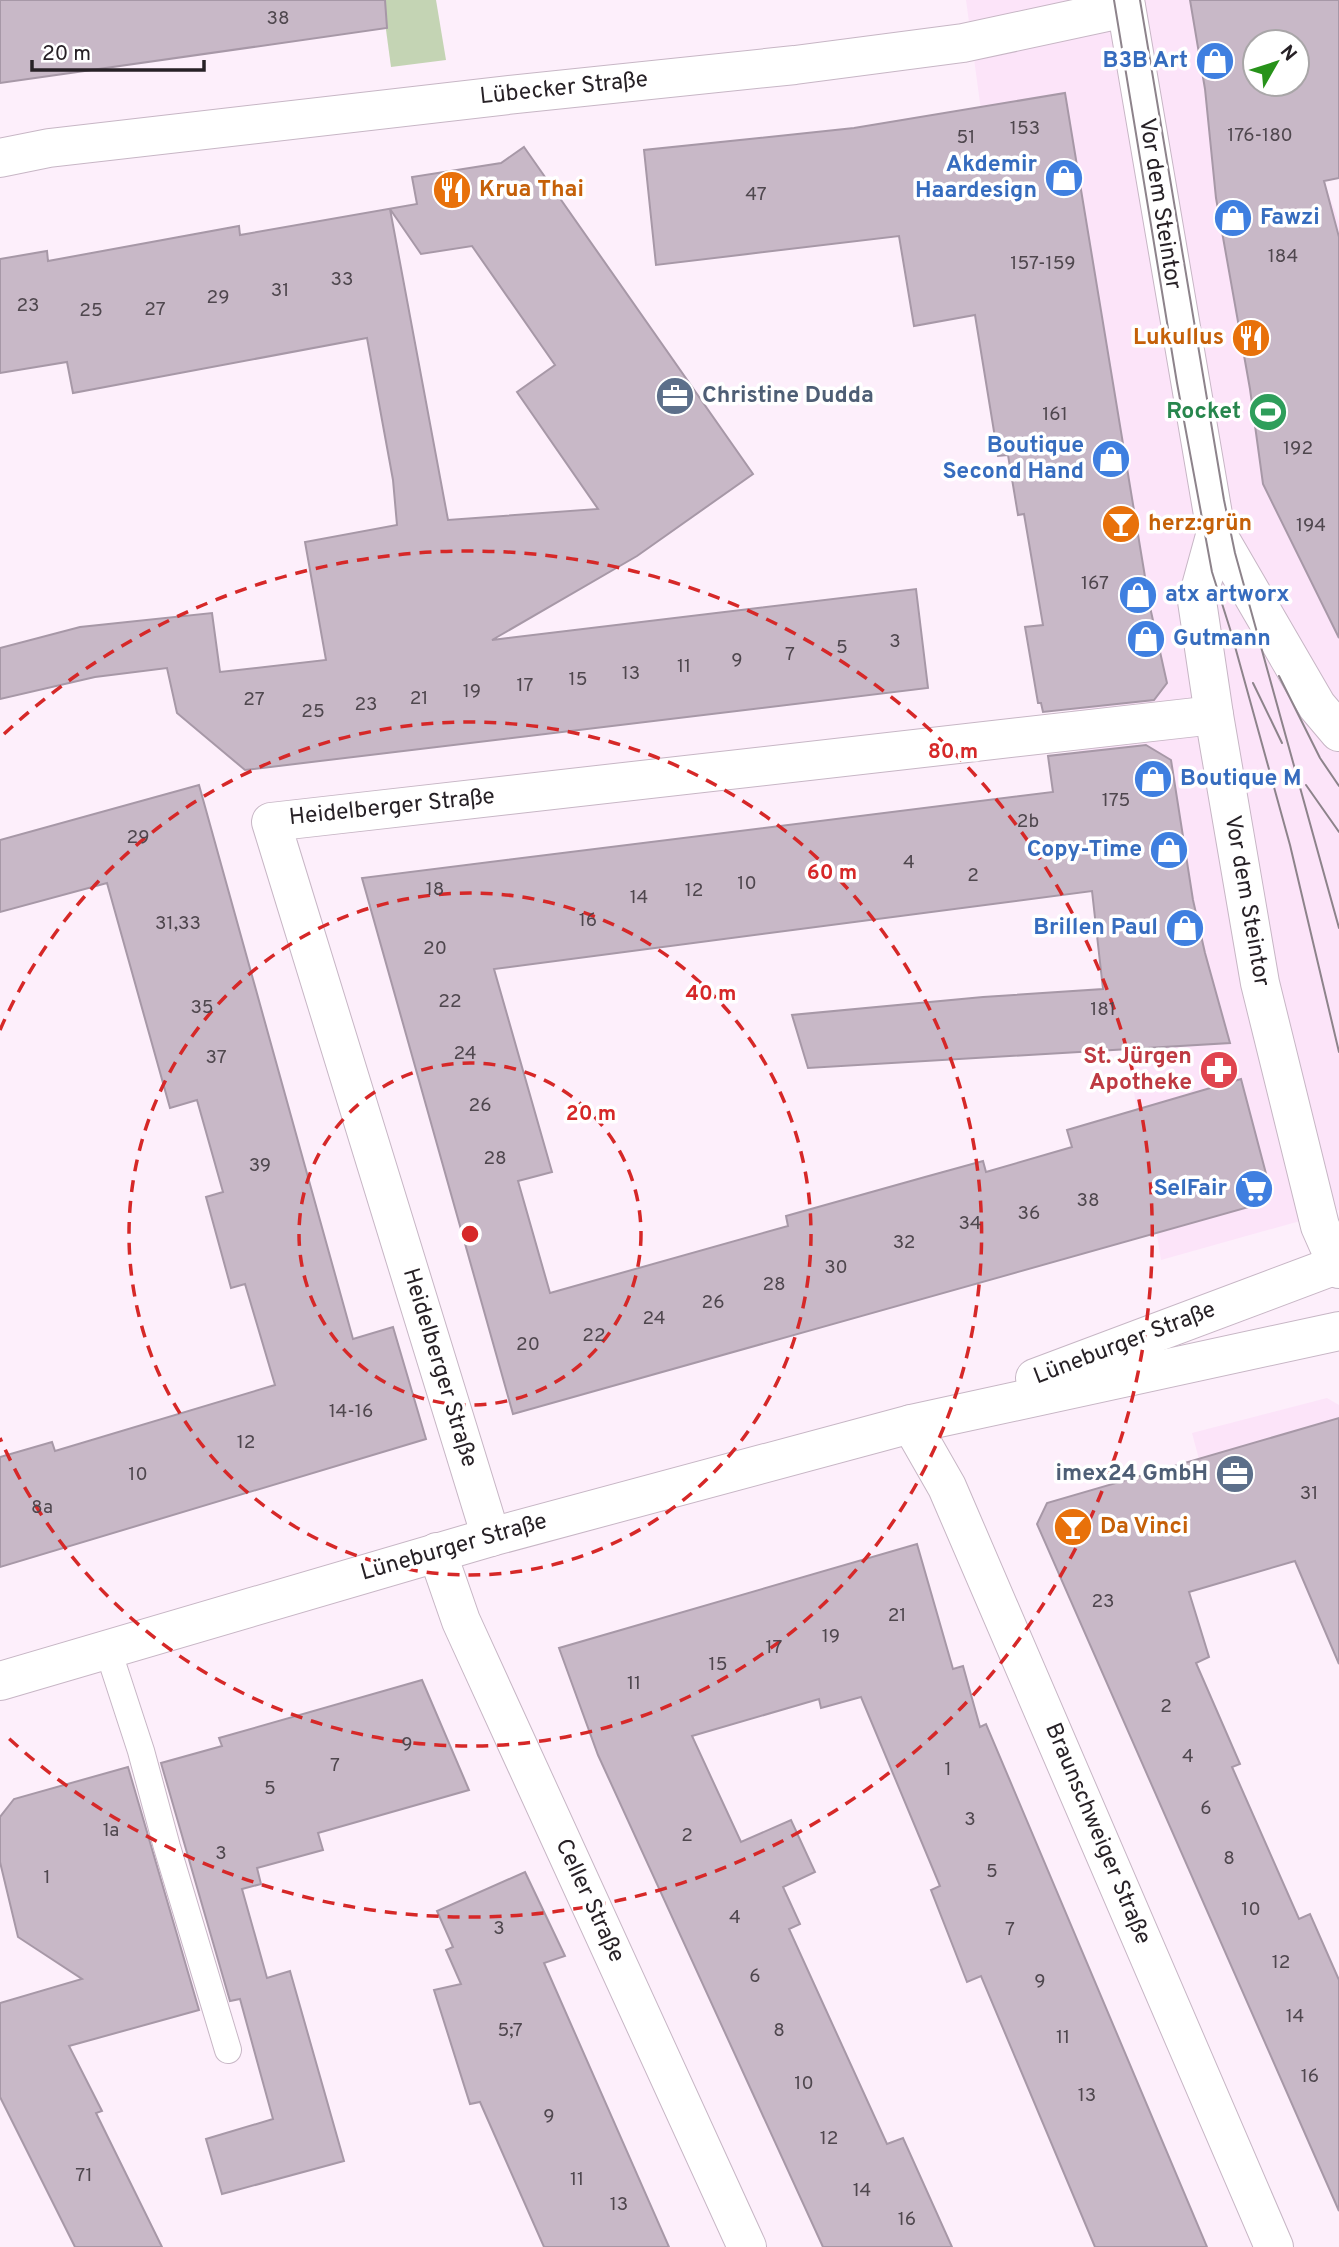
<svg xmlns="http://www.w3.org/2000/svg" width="1339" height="2247" viewBox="0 0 1339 2247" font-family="Overpass,sans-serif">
<rect width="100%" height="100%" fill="#fdeffb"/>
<g fill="#fce4f9" fill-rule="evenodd">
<path d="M966 0H1304L1325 184 1339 222V1210L1161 1260 1009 316ZM1255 42H1297V84H1255Z"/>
<path d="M1327 1398 1339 1405V1508L1221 1542 1192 1433Z"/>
</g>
<path fill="#c4d4b4" d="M382 0H436L446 60 391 67Z"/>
<g fill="#c8b8c7" stroke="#a798a7" stroke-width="2" fill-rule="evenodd">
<path d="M0 0H385L387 28 0 83Z"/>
<path d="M1190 0H1339V178L1324 181 1339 237V638L1263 484 1250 389 1216 198 1205 89ZM1255 42H1297V84H1255Z"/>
<path d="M1065 93 1150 607 1167 683 1154 700 1043 712 1041 703H1038L1025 627 1043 625 1024 514 1018 515 1008 455 998 456 975 315 914 326 899 236 656 265 644 150 854 128Z"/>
<path d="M524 147 753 474 637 556 492 640 916 589 928 688 245 770 177 713 167 668 95 677 0 699V648L80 627 212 613 220 672 326 660 305 542 397 525 393 480 367 338 73 393 67 362 0 373V259L47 251 48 261 239 226 240 235 417 204 412 177 501 163ZM390 209 421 254 472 246 555 365 517 392 598 509 448 520Z"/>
<path d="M1146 745 1171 760 1193 900 1205 953 1230 1043 808 1068 792 1015 983 997 1103 989 1092 891 494 969 552 1172 518 1181 550 1293 788 1226 786 1216 925 1177 983 1161 986 1172 1072 1147 1067 1130 1241 1079 1269 1185 1263 1203 513 1414 362 878 1053 792 1048 756Z"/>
<path d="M199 785 353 1339 393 1327 426 1439 0 1567V1457L52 1442 55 1451 275 1385 245 1284 231 1288 206 1197 223 1192 197 1100 170 1108 107 883 0 912V840Z"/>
<path d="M1339 1418V1664L1295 1561 1189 1592 1209 1657 1196 1663 1240 1764 1232 1767 1299 1919 1310 1914 1339 1980V2211L1037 1524 1047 1503Z"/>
<path d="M917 1544 953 1669 963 1666 980 1727 986 1724 1207 2247H1095L981 1976 967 1982 931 1890 940 1886 861 1697 821 1708 819 1699 692 1736 741 1842 791 1820 815 1872 783 1887 800 1924 789 1929 887 2144 903 2138 952 2247H823L598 1755 559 1648Z"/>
<path d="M422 1680 469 1790 318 1833 323 1850 257 1868 261 1884 242 1889 267 1978 290 1971 344 2161 222 2194 206 2139 273 2119 240 1999 230 2001 161 1763 222 1746 219 1738Z"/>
<path d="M128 1767 199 2010 69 2046 102 2111 96 2113 162 2247H75L0 2097V2003L82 1979 18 1937 0 1862V1817L14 1799Z"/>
<path d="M525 1872 565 1956 544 1963 669 2247H544L480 2102 470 2104 434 1990 461 1984 446 1950 453 1947 437 1911Z"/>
</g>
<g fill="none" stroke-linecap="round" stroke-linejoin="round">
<g stroke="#c7b6c5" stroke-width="28">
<path id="lane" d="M108 1650 141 1751 167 1847 228 2050"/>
</g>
<g stroke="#c7b6c5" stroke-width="40">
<g id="street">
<path d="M0 158 49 148 508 95 795 65 963 43 1126 8"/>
<path d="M1216 532 1317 706 1339 732"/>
<path d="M911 1424 947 1487 1274 2247"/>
<path d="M491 1537 271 822 1214 715"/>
<path d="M437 1552 461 1621 747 2247"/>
</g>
</g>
<g stroke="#c7b6c5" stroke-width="40">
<g id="secondary">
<path d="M1125 0 1216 532 1197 601 1214 715 1260 983 1320 1226 1339 1269"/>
<path d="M1035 1378 1339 1264"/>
<path d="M0 1681 491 1537 911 1424 1339 1331"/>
</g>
</g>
<use href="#lane" stroke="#fff" stroke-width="26"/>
<use href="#street" stroke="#fff" stroke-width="38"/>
<use href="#secondary" stroke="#fff" stroke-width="38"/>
<g stroke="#8d838b" stroke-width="2">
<path d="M1114 0 1177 383 1212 572 1231 632 1290 845 1339 1052"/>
<path d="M1140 0 1224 500 1235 553 1339 928"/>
<path d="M1279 676 1320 758 1339 786"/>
<path d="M1253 683 1282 743"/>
<path d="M1306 785 1339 832"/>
</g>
</g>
<g fill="none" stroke="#d62828" stroke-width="3.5" stroke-dasharray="12 9">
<circle cx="470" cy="1234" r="171"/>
<circle cx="470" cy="1234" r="341"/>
<path d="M0 1030A512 512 0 1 1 0 1438"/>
<path d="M4 734A683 683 0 1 1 4 1734"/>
</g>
<defs>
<g id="shop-disc" transform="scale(2.0125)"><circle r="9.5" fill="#3f7fe0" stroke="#fff"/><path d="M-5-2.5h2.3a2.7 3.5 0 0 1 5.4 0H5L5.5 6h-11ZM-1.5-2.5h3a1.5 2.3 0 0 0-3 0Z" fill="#fff"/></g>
<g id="restaurant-disc" transform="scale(2.0125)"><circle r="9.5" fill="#e8710a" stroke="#fff"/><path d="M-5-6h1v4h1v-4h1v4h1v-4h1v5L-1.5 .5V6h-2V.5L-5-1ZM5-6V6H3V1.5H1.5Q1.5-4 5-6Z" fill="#fff"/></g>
<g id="office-disc" transform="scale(2.0125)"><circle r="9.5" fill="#5c6f8a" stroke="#fff"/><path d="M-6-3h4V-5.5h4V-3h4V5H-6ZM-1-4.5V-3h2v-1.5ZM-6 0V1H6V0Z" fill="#fff"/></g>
<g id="stadium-disc" transform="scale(2.0125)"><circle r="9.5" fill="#2e9e5b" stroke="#fff"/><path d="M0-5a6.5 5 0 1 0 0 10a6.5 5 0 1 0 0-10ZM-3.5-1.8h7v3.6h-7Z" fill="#fff"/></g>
<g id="bar-disc" transform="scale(2.0125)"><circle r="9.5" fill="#e8710a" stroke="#fff"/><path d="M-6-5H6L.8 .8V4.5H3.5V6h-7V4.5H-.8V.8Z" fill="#fff"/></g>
<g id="pharmacy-disc" transform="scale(2.0125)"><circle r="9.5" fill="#e0444e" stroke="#fff"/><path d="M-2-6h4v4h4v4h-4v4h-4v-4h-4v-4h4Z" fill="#fff"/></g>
<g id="supermarket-disc" transform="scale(2.0125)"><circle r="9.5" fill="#3f7fe0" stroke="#fff"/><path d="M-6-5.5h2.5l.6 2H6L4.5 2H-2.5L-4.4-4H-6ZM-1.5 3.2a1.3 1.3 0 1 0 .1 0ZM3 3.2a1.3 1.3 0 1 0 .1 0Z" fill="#fff"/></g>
</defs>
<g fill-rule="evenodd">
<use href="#shop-disc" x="1215" y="61"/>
<use href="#shop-disc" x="1064" y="178"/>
<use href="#restaurant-disc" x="452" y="190"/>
<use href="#shop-disc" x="1233" y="218"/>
<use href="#restaurant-disc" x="1251" y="338"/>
<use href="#office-disc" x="675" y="396"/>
<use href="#stadium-disc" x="1268" y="412"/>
<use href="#shop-disc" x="1111" y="459"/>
<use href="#bar-disc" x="1121" y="524"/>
<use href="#shop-disc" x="1138" y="595"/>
<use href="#shop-disc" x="1146" y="639"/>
<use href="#shop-disc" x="1153" y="779"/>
<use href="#shop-disc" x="1169" y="850"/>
<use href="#shop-disc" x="1185" y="928"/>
<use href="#pharmacy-disc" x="1219" y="1070"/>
<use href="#supermarket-disc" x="1254" y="1189"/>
<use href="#office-disc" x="1235" y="1474"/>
<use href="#bar-disc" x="1073" y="1527"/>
</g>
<g text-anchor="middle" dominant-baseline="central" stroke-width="7" stroke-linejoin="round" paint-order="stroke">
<g font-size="19" fill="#4f474e">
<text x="278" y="19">38</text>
<text x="1025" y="129">153</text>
<text x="1260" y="136">176-180</text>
<text x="966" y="138">51</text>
<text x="756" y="195">47</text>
<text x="1283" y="257">184</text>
<text x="1043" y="264">157-159</text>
<text x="342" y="280">33</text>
<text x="280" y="291">31</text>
<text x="218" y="298">29</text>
<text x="28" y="306">23</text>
<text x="155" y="310">27</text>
<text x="91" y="311">25</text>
<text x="1055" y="415">161</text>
<text x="1298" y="449">192</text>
<text x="1311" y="526">194</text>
<text x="1095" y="584">167</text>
<text x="895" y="642">3</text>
<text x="842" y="648">5</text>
<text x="790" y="655">7</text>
<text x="737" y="661">9</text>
<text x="684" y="667">11</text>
<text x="631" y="674">13</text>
<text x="578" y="680">15</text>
<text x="525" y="686">17</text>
<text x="472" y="692">19</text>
<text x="419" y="699">21</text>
<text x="254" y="700">27</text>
<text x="366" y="705">23</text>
<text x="313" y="712">25</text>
<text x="1116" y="801">175</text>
<text x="1028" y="822">2b</text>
<text x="138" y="838">29</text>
<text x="909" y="863">4</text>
<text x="973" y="876">2</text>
<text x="747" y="884">10</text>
<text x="435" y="890">18</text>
<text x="694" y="891">12</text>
<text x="639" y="898">14</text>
<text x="588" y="921">16</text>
<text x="178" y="924">31,33</text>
<text x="435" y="949">20</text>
<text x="450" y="1002">22</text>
<text x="202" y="1008">35</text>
<text x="1103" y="1010">181</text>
<text x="465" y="1054">24</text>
<text x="216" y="1058">37</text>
<text x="480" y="1106">26</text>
<text x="495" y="1159">28</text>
<text x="260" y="1166">39</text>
<text x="1088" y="1201">38</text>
<text x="1029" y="1214">36</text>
<text x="970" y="1224">34</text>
<text x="904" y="1243">32</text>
<text x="836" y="1268">30</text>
<text x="774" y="1285">28</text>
<text x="713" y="1303">26</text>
<text x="654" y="1319">24</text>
<text x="594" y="1336">22</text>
<text x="528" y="1345">20</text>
<text x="351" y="1412">14-16</text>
<text x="246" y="1443">12</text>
<text x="138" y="1475">10</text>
<text x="1309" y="1494">31</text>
<text x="42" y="1508">8a</text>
<text x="1103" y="1602">23</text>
<text x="897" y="1616">21</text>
<text x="831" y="1637">19</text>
<text x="774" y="1648">17</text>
<text x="718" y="1665">15</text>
<text x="634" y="1684">11</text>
<text x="1166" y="1707">2</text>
<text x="407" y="1745">9</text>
<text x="1188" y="1757">4</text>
<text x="335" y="1766">7</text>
<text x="948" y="1770">1</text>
<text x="270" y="1789">5</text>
<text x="1206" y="1809">6</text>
<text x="970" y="1820">3</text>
<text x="111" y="1831">1a</text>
<text x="687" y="1836">2</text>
<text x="221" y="1854">3</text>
<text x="1229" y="1859">8</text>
<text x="992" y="1872">5</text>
<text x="47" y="1878">1</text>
<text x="1251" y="1910">10</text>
<text x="735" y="1918">4</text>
<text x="499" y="1929">3</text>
<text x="1010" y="1930">7</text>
<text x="1281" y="1963">12</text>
<text x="755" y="1977">6</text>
<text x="1040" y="1982">9</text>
<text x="1295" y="2017">14</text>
<text x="510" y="2031">5;7</text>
<text x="779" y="2031">8</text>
<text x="1063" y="2038">11</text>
<text x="1310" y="2077">16</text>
<text x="804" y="2084">10</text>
<text x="1087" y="2096">13</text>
<text x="549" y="2117">9</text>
<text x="829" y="2139">12</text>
<text x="84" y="2176">71</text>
<text x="577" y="2180">11</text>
<text x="862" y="2191">14</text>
<text x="619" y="2205">13</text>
<text x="907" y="2220">16</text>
</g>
<g font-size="23" font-weight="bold" fill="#366cbe" stroke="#fff" text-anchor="end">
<text x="1188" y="61">B3B Art</text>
<text x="1037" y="165">Akdemir<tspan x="1037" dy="26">Haardesign</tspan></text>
<text x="1260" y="218" text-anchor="start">Fawzi</text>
<text x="1084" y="446">Boutique<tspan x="1084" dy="26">Second Hand</tspan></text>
<text x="1165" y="595" text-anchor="start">atx artworx</text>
<text x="1173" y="639" text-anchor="start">Gutmann</text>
<text x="1180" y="779" text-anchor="start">Boutique M</text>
<text x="1142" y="850">Copy-Time</text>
<text x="1158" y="928">Brillen Paul</text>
<text x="1227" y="1189">SelFair</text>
</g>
<g font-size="23" fill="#272126" stroke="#fff">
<text transform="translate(564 89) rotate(-6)">Lübecker Straße</text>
<text transform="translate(1159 204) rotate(81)">Vor dem Steintor</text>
<text transform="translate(392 808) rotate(-6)">Heidelberger Straße</text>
<text transform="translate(1246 901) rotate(80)">Vor dem Steintor</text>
<text transform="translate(1125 1344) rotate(-21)">Lüneburger Straße</text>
<text transform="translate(439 1368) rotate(73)">Heidelberger Straße</text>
<text transform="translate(454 1548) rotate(-16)">Lüneburger Straße</text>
<text transform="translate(1097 1834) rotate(67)">Braunschweiger Straße</text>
<text transform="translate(589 1901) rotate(65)">Celler Straße</text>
</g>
<g font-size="23" font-weight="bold" fill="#c56008" stroke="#fff" text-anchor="start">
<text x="479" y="190">Krua Thai</text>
<text x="1224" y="338" text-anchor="end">Lukullus</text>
<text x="1148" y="524">herz:grün</text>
<text x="1100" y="1527">Da Vinci</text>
</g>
<g font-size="23" font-weight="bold" fill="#4e5e75" stroke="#fff" text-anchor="start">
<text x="702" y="396">Christine Dudda</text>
<text x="1208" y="1474" text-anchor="end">imex24 GmbH</text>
</g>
<g font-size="23" font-weight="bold" fill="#27864d" stroke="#fff" text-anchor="end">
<text x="1241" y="412">Rocket</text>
</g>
<g font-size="23" font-weight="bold" fill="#be3a42" stroke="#fff" text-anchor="end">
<text x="1192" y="1057">St. Jürgen<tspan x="1192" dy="26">Apotheke</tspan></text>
</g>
</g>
<circle cx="470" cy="1234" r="10" fill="#d62828" stroke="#fff" stroke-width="3.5"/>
<g font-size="21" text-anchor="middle" font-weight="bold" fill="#d62828" stroke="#fff" stroke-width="7" stroke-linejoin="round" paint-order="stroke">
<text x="953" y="758">80 m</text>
<text x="832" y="879">60 m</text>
<text x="711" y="1000">40 m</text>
<text x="591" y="1120">20 m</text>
</g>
<g transform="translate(1276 63) rotate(51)"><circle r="33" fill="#ffffff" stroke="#a9a6a8" stroke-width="2"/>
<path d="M0-5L12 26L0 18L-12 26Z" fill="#27921a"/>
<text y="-10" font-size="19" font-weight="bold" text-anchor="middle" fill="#272126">N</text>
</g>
<path d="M32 60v10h172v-10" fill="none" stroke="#272126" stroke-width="3.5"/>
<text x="42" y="60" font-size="21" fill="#272126" stroke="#ffffff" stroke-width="5" paint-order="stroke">20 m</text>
</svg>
